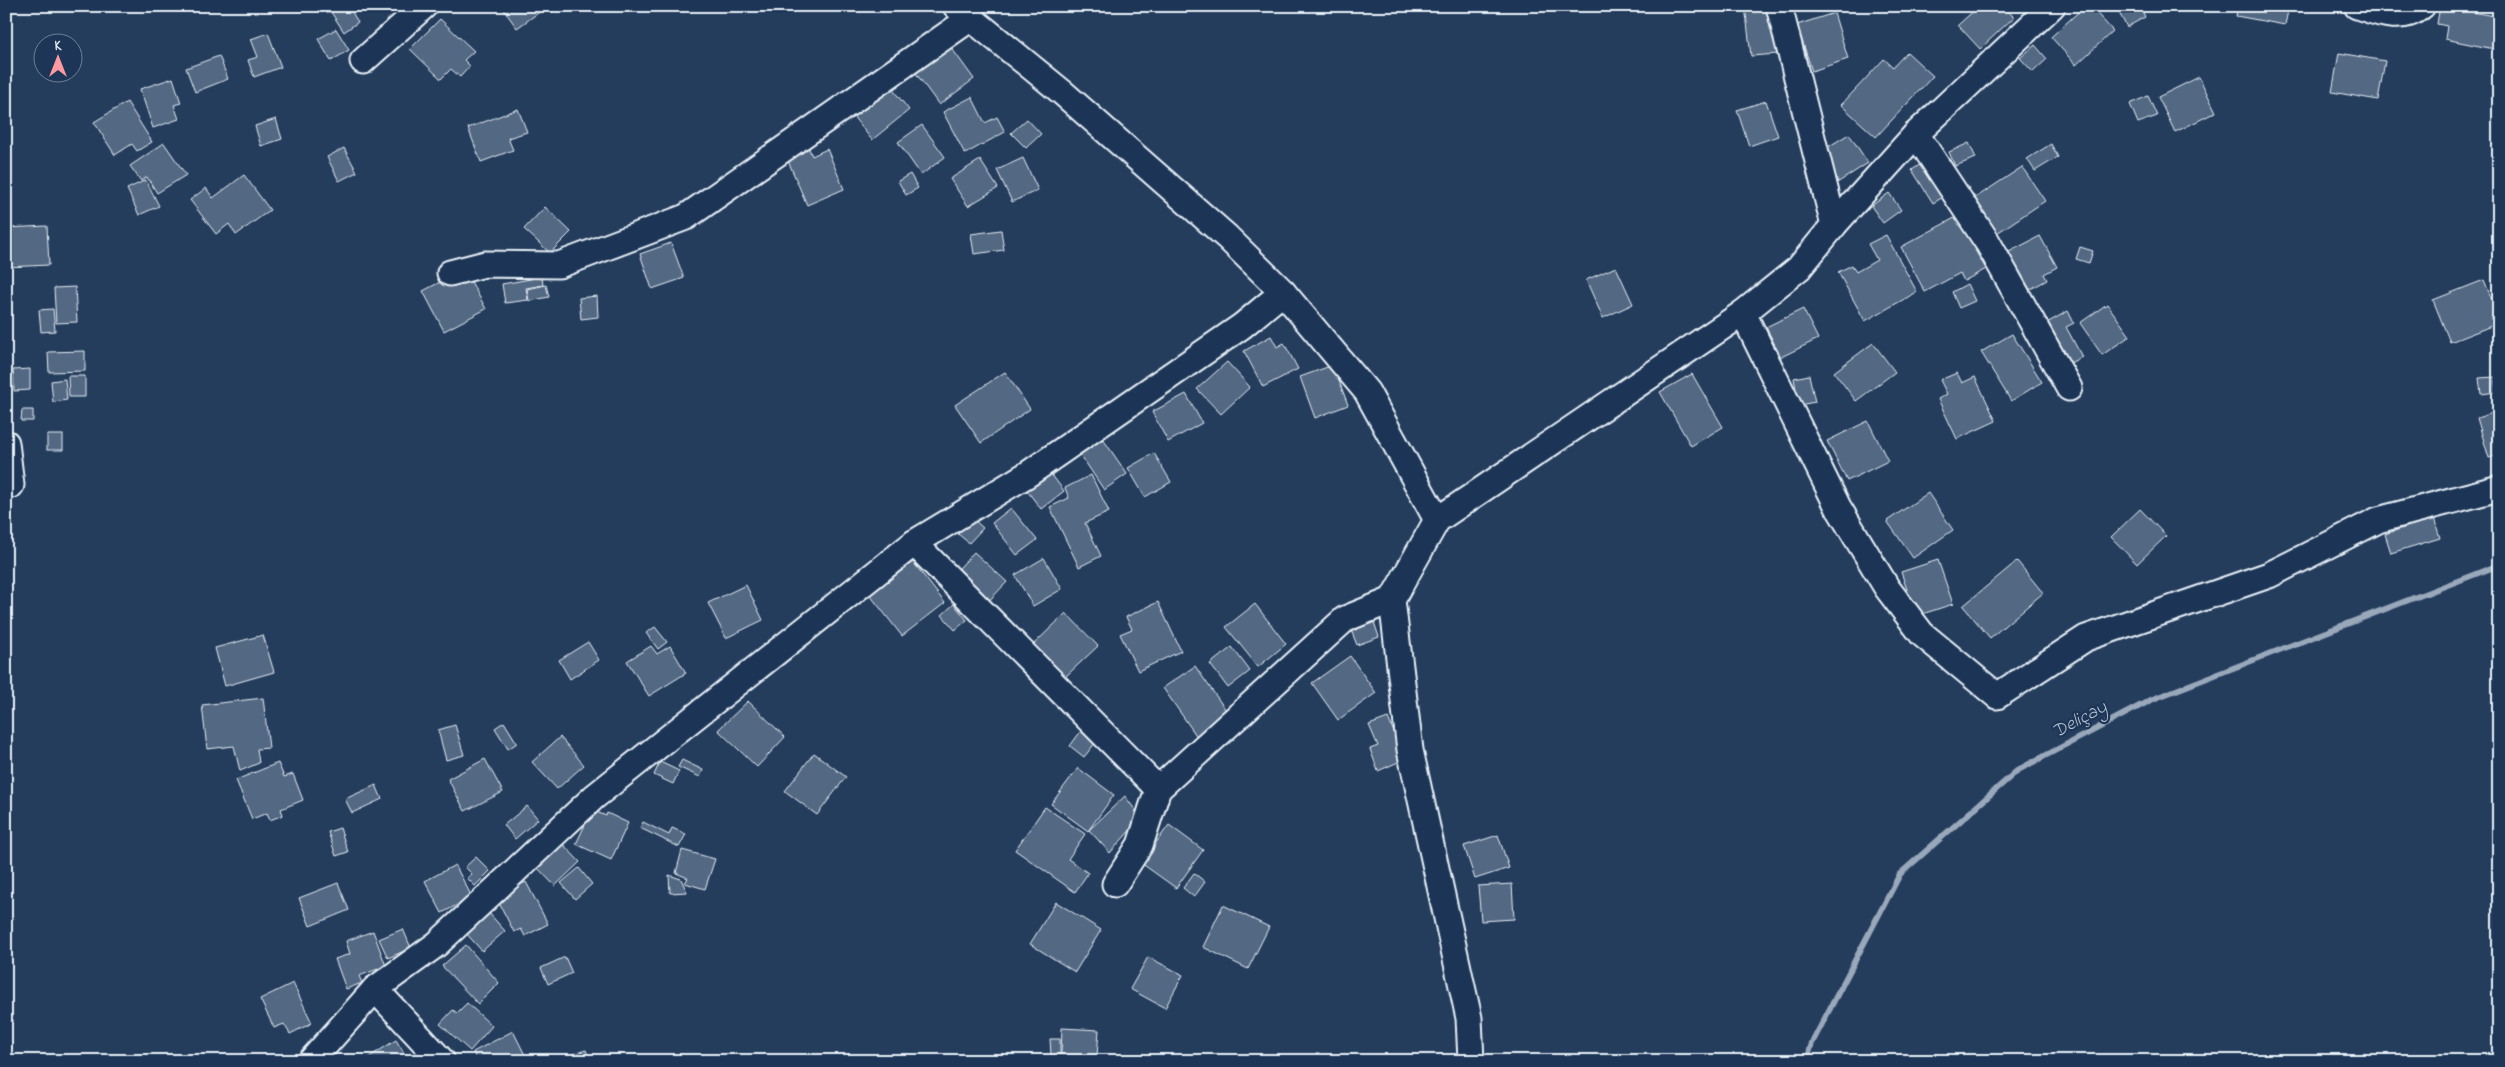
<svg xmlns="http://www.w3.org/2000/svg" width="2505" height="1067" viewBox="0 0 2505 1067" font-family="'Indie Flower',sans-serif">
<rect width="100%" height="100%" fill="#253d5d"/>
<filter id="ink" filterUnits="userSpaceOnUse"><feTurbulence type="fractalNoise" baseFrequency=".02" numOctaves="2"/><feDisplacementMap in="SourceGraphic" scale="10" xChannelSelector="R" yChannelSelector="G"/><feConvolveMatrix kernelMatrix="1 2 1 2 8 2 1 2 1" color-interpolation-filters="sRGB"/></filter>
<g filter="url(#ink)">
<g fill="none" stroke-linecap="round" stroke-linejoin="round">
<path stroke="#99a8ba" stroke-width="6" d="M1807 1061 1812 1043 1900 874 2018 770 2153 699 2499 565"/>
</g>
<g fill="#536782" stroke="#e8f1f8">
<path d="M327 6H348L358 22 344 32Z"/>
<path d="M501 6H548L517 28Z"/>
<path d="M1745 6H1773L1778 54 1751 56Z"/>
<path d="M1979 6H2003L2014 17 1980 49 1958 25Z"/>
<path d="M2085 6H2090L2113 31 2076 65 2051 37Z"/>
<path d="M2115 6H2140L2145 17 2127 27Z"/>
<path d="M2238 6H2289L2285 25 2236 16Z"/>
<path d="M2440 6 2499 17V50L2445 39 2447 26 2437 24Z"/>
<path d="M1834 13 1848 59 1812 71 1797 25Z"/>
<path d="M440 19 474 51 464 60 470 66 460 77 451 69 441 79 410 49Z"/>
<path d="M336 29 349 50 331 61 318 39Z"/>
<path d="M268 33 281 67 254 77 248 60 258 57 251 39Z"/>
<path d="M2035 45 2047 59 2033 72 2020 58Z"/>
<path d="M950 46 974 79 939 105 915 72Z"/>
<path d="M1907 52 1933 76 1876 137 1841 105 1884 59 1893 67Z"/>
<path d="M2339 53 2385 61 2378 100 2332 92Z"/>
<path d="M219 56 228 79 195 92 186 68Z"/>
<path d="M2199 77 2216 112 2175 132 2158 97Z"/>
<path d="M173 78 181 103 174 105 179 119 153 128 140 89Z"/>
<path d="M890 86 909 110 872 140 852 115Z"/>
<path d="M2148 96 2157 116 2138 123 2130 104Z"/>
<path d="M972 97 985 123 997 117 1005 132 965 154 943 112Z"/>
<path d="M1766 101 1778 136 1749 146 1737 110Z"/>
<path d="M127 102 152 142 137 151 132 144 115 155 94 122Z"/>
<path d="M518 109 527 132 508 138 513 150 481 162 468 128Z"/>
<path d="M276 119 282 139 261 146 255 126Z"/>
<path d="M1027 119 1041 134 1026 148 1011 133Z"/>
<path d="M922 125 945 157 921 175 898 142Z"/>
<path d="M1849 134 1868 163 1837 183 1818 153Z"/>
<path d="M164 143 186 175 157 193 147 177 141 181 130 166Z"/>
<path d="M1969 143 1976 158 1955 166 1949 152Z"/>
<path d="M2051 144 2058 157 2035 171 2027 159Z"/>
<path d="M808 146 812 156 827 149 844 189 807 205 786 156Z"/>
<path d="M344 148 357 172 339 181 327 157Z"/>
<path d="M1023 158 1038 190 1012 202 997 170Z"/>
<path d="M980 160 998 188 968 206 950 179Z"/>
<path d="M1924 162 1945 196 1933 203 1912 170Z"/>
<path d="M2022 167 2045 201 1997 233 1975 198Z"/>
<path d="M910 174 918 188 906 195 898 181Z"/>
<path d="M244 175 270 210 236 235 229 224 216 234 190 200 206 188 213 198Z"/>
<path d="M146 180 159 206 139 215 127 189Z"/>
<path d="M1889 193 1901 210 1883 223 1871 206Z"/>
<path d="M545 207 571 232 550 253 524 229Z"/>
<path d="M1960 215 1978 249 1975 250 1986 269 1964 281 1960 273 1925 292 1901 247Z"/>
<path d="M47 226 49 265 6 267V228Z"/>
<path d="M1001 230 1004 250 974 254 971 234Z"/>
<path d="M1886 235 1917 292 1865 321 1838 272 1852 265 1856 272 1877 260 1868 244Z"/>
<path d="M2040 236 2057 267 2044 274 2047 280 2025 292 2005 254Z"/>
<path d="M671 243 684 278 652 289 640 254Z"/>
<path d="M2080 247 2093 251 2089 263 2076 259Z"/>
<path d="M1616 267 1633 304 1603 318 1586 280Z"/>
<path d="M468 276 486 309 444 331 423 291 444 280 447 287Z"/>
<path d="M542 277 543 285 526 288 528 300 505 303 502 284Z"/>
<path d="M2484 280 2499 317V323L2450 342 2433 300Z"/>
<path d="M1967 284 1975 301 1959 308 1952 292Z"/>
<path d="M546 285 549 297 529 301 527 289Z"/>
<path d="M75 287 77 322 56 323 54 288Z"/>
<path d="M597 296 598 317 581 319 579 298Z"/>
<path d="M2107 304 2130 336 2102 355 2080 323Z"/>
<path d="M53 309 55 331 41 332 39 310Z"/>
<path d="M1803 309 1818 339 1781 357 1766 327Z"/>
<path d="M2068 311 2074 323 2066 327 2082 357 2066 365 2045 324Z"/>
<path d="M2012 334 2042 382 2011 401 1981 352Z"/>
<path d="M1271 336 1277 347 1284 343 1298 369 1263 387 1244 351Z"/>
<path d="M1873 343 1895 372 1856 401 1834 372Z"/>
<path d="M85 351V371L49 372 48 352Z"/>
<path d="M1227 362 1250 387 1221 414 1197 389Z"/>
<path d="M1333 365 1348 405 1315 418 1300 377Z"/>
<path d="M30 369V390L14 391 13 370Z"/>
<path d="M1005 372 1030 409 981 443 955 405Z"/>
<path d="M1957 373 1962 383 1975 377 1996 421 1957 439 1938 399 1947 394 1940 380Z"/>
<path d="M1692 374 1723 427 1691 446 1660 392Z"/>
<path d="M1809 375 1815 402 1799 405 1794 378Z"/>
<path d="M68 376H85V397H69Z"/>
<path d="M2495 377 2497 392 2481 394 2479 378Z"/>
<path d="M65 379 67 400 53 402 51 381Z"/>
<path d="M1186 394 1202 423 1168 442 1152 412Z"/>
<path d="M22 410H33V421H21Z"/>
<path d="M2499 411V455L2489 458 2477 418Z"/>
<path d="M1868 421 1888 461 1847 481 1827 441Z"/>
<rect x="47" y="435" width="16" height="15"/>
<path d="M1103 439 1127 474 1104 490 1080 454Z"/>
<path d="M1154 453 1171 482 1145 497 1128 468Z"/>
<path d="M1048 470 1064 491 1041 509 1025 488Z"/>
<path d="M1091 475 1109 512 1085 523 1101 556 1079 567 1050 507 1069 498 1065 488Z"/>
<path d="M1928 493 1953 530 1913 558 1887 521Z"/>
<path d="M1011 508 1037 540 1017 555 992 523Z"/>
<path d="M2140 509 2166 536 2137 564 2111 537Z"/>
<path d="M972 518 983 528 969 543 958 534Z"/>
<path d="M2434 518 2440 538 2391 553 2385 534Z"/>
<path d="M974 552 1007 582 983 607 951 577Z"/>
<path d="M1044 558 1062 589 1033 606 1015 575Z"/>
<path d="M1938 560 1953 604 1916 616 1901 572Z"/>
<path d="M2017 561 2043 593 1990 638 1963 606Z"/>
<path d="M913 562 945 603 902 636 870 595Z"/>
<path d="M746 585 763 620 726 638 708 603Z"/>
<path d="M1158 602 1181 651 1138 671 1120 634 1132 629 1126 617Z"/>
<path d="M954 604 967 620 955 630 942 615Z"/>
<path d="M1255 604 1286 644 1258 667 1226 627Z"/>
<path d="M1066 613 1098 646 1064 678 1033 645Z"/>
<path d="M1374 622 1379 637 1357 645 1351 630Z"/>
<path d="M655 627 667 642 658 649 646 633Z"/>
<path d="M263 635 274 672 225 686 215 648Z"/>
<path d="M588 642 599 660 570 679 559 660Z"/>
<path d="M651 646 657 654 670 646 686 673 649 696 627 661Z"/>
<path d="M1232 647 1250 671 1228 688 1210 664Z"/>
<path d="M1350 656 1376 693 1338 720 1312 683Z"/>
<path d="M1195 666 1230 716 1198 738 1163 688Z"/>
<path d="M263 698 269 748 257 749 259 763 240 771 234 746 207 749 202 705Z"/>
<path d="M748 701 785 737 757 767 718 730Z"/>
<path d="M1388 718 1405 759 1378 771 1370 749 1378 746 1369 725Z"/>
<path d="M504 722 517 743 508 749 495 728Z"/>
<path d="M455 725 464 755 446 760 438 730Z"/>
<path d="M1081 731 1096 742 1084 757 1070 746Z"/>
<path d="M560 737 584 765 557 789 532 762Z"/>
<path d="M814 753 846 777 817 815 785 791Z"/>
<path d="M485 759 503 792 465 811 448 779Z"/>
<path d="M682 760 703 770 700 777 678 767Z"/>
<path d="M660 762 679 771 673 784 654 775Z"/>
<path d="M278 763 284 777 293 774 303 800 281 809 283 815 270 820 267 813 252 819 236 780Z"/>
<path d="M1078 768 1114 795 1088 831 1051 804Z"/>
<path d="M376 785 382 799 352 813 345 799Z"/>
<path d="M1125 796 1141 818 1110 853 1089 830Z"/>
<path d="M527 806 538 819 515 839 504 825Z"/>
<path d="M1045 807 1085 834 1068 859 1088 873 1075 892 1015 850Z"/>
<path d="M592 810 606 816 607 813 628 823 611 860 576 844Z"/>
<path d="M643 822 669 835 672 828 686 834 679 847 640 828Z"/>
<path d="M1169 825 1203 850 1176 888 1141 863Z"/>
<path d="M340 828 348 852 336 856 328 832Z"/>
<path d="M1498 835 1509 868 1475 879 1464 846Z"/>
<path d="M559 840 580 862 555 886 534 864Z"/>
<path d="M682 850 715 859 705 889 685 883 688 878 676 873Z"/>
<path d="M476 857 490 871 475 886 467 878 472 874 465 867Z"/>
<path d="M455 865 472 897 442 913 425 881Z"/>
<path d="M579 868 592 884 575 899 561 883Z"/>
<path d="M1194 873 1205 882 1194 897 1183 888Z"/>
<path d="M669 875 681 879 687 892 670 893Z"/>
<path d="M526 882 548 924 525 936 521 929 514 932 498 901 507 897 505 892Z"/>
<path d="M338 883 349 910 310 926 299 898Z"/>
<path d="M1512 884 1514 919 1481 921 1478 886Z"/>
<path d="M1056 902 1101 930 1075 972 1030 944Z"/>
<path d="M1223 905 1269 927 1248 969 1203 947Z"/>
<path d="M487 911 505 931 482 951 465 932Z"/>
<path d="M403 929 411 948 388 958 379 939Z"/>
<path d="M373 931 386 966 359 976 362 983 346 989 335 959 350 954 346 941Z"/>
<path d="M466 945 499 983 478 1004 442 966Z"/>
<path d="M565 957 572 973 548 984 541 968Z"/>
<path d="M1148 957 1183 975 1165 1008 1130 989Z"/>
<path d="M293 983 312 1023 290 1034 284 1024 274 1028 260 999Z"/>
<path d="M467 1003 492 1026 470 1051 440 1024 453 1010 457 1013Z"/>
<path d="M1062 1028 1099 1030 1097 1056 1061 1055Z"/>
<path d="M513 1031 528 1061H477L473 1052Z"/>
<path d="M1050 1039H1060V1055H1051Z"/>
<path d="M396 1040 409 1061H363Z"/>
<path d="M586 1050 590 1061H554V1060Z"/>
</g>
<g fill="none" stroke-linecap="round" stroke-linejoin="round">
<g stroke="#e8f1f8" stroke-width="29">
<g id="minor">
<path d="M956 6 1063 93 1227 237 1283 292 1367 392 1437 520"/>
<path d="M1779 6 1834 225"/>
<path d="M2357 6C2378 13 2403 23 2422 6"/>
<path d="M363 61 424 6"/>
<path d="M1916 134 1988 243 2069 388"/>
<path d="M450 273 485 264 559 265 686 217 971 18"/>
<path d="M1743 313 1838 507 1887 588 1922 634 1997 696 2086 638 2269 575 2378 520 2499 488"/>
<path d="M6 443 11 485 6 486"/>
<path d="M914 543 1158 789"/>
<path d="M1392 600 1410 750 1469 1018 1471 1061"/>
<path d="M1115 884 1140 845 1158 789 1345 619 1392 600 1437 520 1743 313 1799 268 1834 225 1916 134 2052 6"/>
<path d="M375 989 442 1061"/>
<path d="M311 1061 375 989 437 944 594 797 914 543 1028 474 1242 326 1283 292"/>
</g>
</g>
<use href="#minor" stroke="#1d3557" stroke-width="25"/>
</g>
</g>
<g text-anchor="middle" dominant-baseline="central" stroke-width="4.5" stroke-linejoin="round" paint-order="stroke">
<g font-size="19" font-style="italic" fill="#b4c1ce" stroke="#1d3557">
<text transform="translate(2080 720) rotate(-28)">Deliçay</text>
</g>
</g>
<rect width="2505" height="1067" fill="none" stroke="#1d3557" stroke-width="25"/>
<rect x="12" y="12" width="2480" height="1042" fill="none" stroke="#e8f1f8" stroke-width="2" filter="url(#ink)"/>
<g transform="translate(58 58)"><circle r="24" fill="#1d3557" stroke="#6e8097"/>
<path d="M0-4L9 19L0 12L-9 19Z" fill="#ff9aa2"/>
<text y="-8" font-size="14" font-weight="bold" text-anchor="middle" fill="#e8f1f8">K</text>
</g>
</svg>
